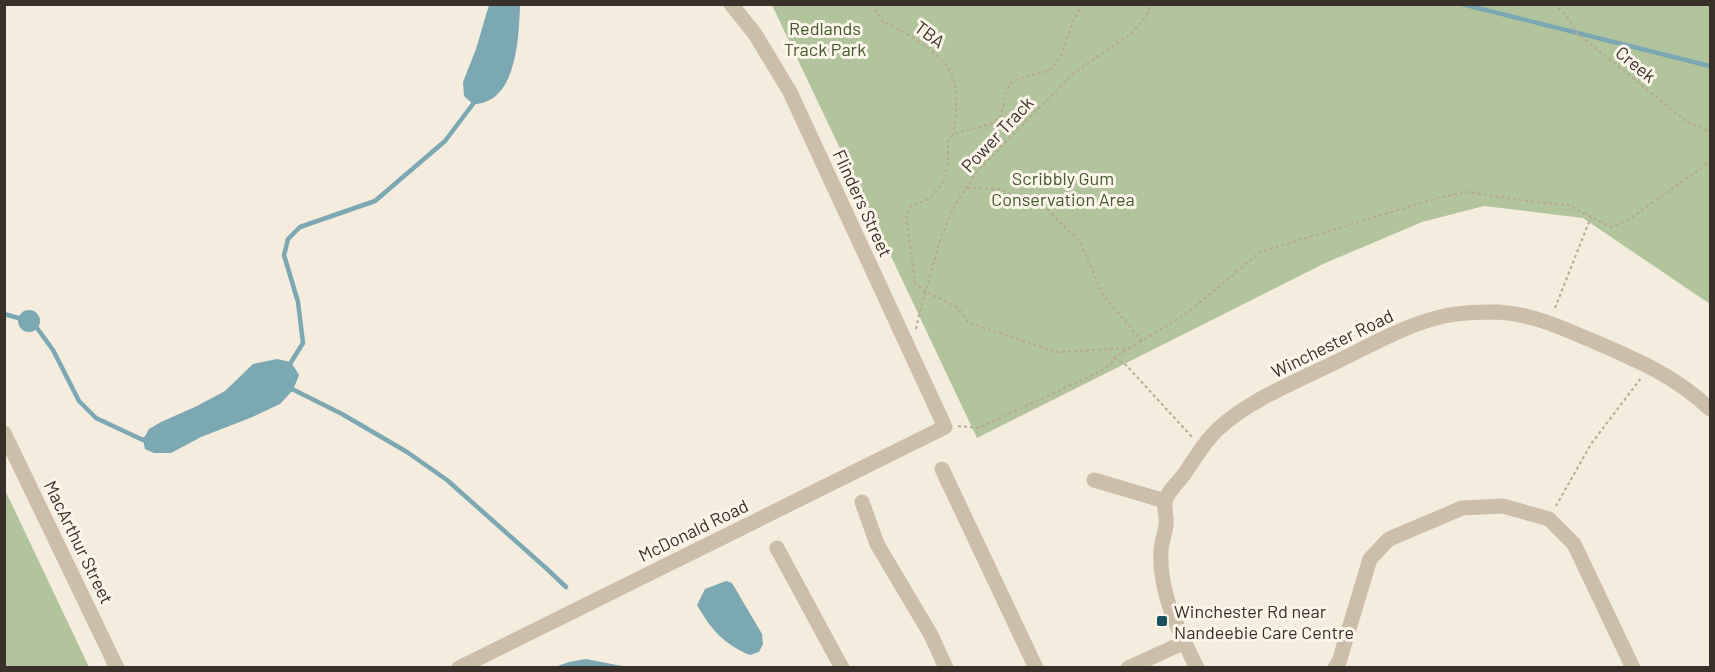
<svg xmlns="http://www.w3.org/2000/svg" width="1715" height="672" viewBox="0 0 1715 672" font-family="Barlow,sans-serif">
<rect width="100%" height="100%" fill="#f4ecdd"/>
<g fill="#b1c49c">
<path d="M772 5H1710V304L1583 218 1484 206 1422 222 1323 264 977 438Z"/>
<path d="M4 490H5L89 667H5Z"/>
</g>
<g fill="#7ba8b2">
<path d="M489 5H520C519 36 517 104 473 104L464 96 463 82 476 49Z"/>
<circle cx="29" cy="321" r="11"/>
<path d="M277 359 291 362 299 375 293 390 280 404 250 418 201 437 171 453H154L145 449 143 440 149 429 161 422 197 406 225 391 253 364Z"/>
<path d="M726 581 732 583 762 634 763 644 759 652 750 655C723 644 711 629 697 605L705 589Z"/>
<path d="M586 659 627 667H628H555L569 662Z"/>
</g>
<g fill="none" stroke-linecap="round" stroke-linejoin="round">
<g stroke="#7ba8b2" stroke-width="4.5">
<path d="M1462 4 1710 66"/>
<path d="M4 314 22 319"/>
<path d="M32 325 37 328 53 350 79 401 96 418 143 440 148 437"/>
<path d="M288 367 303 343 298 302 284 255 288 239 300 227 375 201 445 141 473 104 475 99"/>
<path d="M290 388 342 414 407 452 447 480 547 569 566 587"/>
</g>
<g stroke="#b8a893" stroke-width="2" stroke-dasharray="3 3" stroke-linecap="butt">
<path d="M872 4 883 22C897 27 907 34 919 42 960 69 960 87 953 134"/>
<path d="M1083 4 1073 21 1060 58 1050 70 1012 81 1006 93 1001 116 991 124 953 134 948 141V163L942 184 929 199 911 206 906 215 915 283 925 291 957 307 969 323 1057 352 1129 348"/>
<path d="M1554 4 1565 14 1578 34 1687 122 1710 132"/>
<path d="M967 188 1000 189 1048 210 1080 242 1103 295 1142 341"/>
<path d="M1555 308 1591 217"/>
<path d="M916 329 919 315 941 237 955 205 978 170 1074 73 1131 34 1147 15 1151 4"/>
<path d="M1114 358 1126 365 1192 437"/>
<path d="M958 426 979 428 1099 372 1111 364 1114 358 1187 313 1260 252 1434 199 1468 192 1533 202 1568 205 1611 227 1628 220 1710 162"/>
<path d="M1556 506 1591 444 1641 378"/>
</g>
<g stroke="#ccbea9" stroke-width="15">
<path d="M4 433 117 668"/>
<path d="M942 469 1036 668"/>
<path d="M1094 480 1165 501"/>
<path d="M862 502 877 544 931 635 946 668"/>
<path d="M777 548 842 668"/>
<path d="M459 668 945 427 790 92 755 34 731 4"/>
<path d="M1128 668 1185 642"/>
<path d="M1197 668C1179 631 1159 594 1161 552 1161 543 1165 534 1166 525 1167 517 1164 510 1165 502 1167 491 1179 482 1185 473 1196 457 1204 442 1218 429 1252 398 1298 381 1340 360 1373 344 1408 324 1444 316 1462 312 1481 312 1498 312 1533 314 1562 328 1593 341 1637 360 1675 376 1710 409"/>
<path d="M1335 668 1339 662 1370 559 1389 539 1462 508 1503 506 1549 519 1574 544 1633 668"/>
</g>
</g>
<rect fill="#1c4f5d" stroke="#fbf5ea" stroke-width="2" x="1156" y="615" width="12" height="12" rx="3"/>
<g text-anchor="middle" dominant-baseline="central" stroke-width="6" stroke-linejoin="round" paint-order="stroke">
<g font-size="18" fill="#42592b" stroke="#fbf5ea">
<text x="825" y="28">Redlands<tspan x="825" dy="21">Track Park</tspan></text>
<text x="1063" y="178">Scribbly Gum<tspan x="1063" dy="21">Conservation Area</tspan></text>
</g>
<g font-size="18" fill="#393029" stroke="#fbf5ea">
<text transform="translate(930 34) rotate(36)">TBA</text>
<text transform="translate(1636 64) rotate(39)">Creek</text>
<text transform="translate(997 134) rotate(-47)">Power Track</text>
<text transform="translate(863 203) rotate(65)">Flinders Street</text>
<text transform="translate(1332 343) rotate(-26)">Winchester Road</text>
<text transform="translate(693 530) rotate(-26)">McDonald Road</text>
<text transform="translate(79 542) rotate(64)">MacArthur Street</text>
</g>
<g font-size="18" fill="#393029" stroke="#fbf5ea" text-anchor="start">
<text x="1174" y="611">Winchester Rd near<tspan x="1174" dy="21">Nandeebie Care Centre</tspan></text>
</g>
</g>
<rect width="1715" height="672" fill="none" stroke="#393029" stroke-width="12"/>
</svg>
